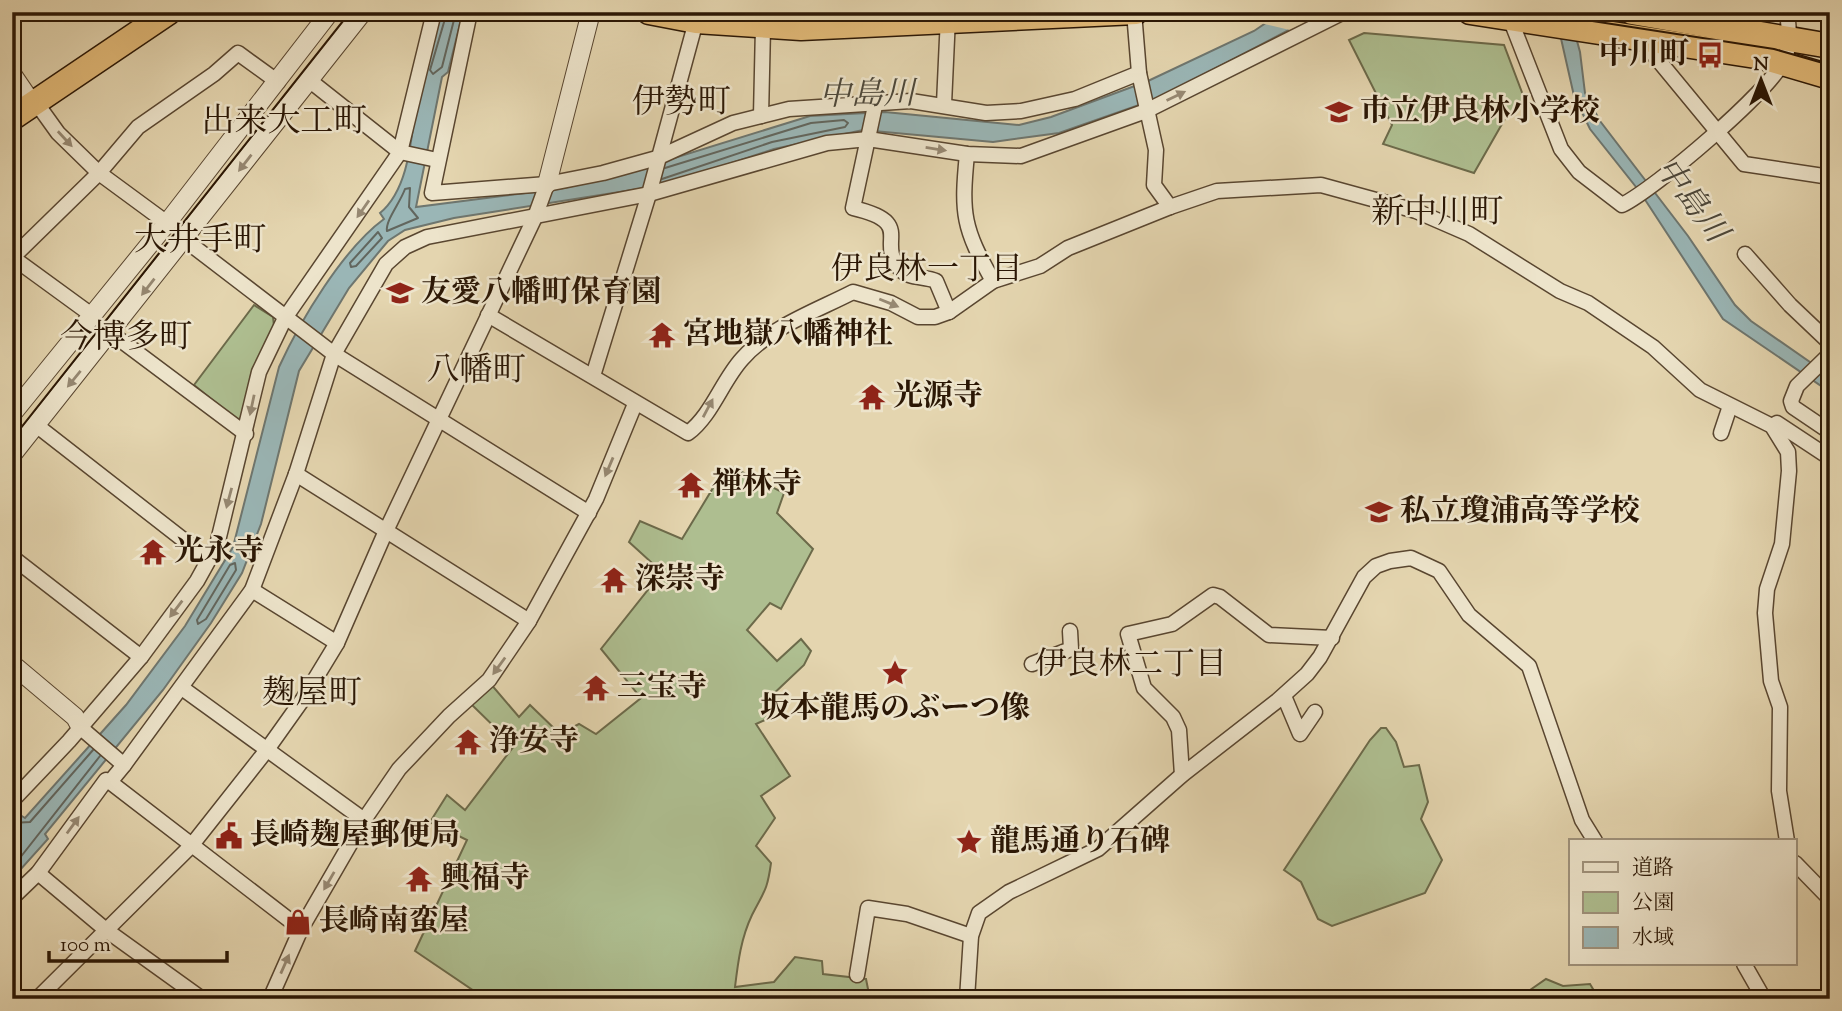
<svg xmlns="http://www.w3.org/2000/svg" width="1842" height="1011" viewBox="0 0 1842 1011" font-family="'Sorts Mill Goudy','Noto Serif JP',serif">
<rect width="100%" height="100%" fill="#e4d5af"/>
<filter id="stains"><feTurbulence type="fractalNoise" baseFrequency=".00286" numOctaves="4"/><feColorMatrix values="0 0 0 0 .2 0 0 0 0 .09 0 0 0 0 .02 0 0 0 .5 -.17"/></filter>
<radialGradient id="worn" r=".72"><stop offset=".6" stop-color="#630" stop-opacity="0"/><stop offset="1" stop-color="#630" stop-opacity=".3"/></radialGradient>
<g fill="#aebe90" stroke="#6c6a4a" stroke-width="2">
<path d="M1364 33 1504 45 1526 103 1506 117 1474 173 1383 144 1392 125 1349 40Z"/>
<path d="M254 305 273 317 274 326 252 371 241 418 237 420 194 385Z"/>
<path d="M734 468 784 493 777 513 813 549 781 609 770 603 747 630 777 661 801 639 811 651 804 665 767 700 776 715 756 724 790 776 761 796 775 818 756 846 771 863C767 892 764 891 752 915 741 938 738 962 735 987L774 982 795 957 822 961 823 974 866 979 870 999H472L474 991 415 951 467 840 430 822 447 795 465 810 514 746 470 703 490 683 519 717 530 705 560 734 579 724 596 734 641 698 601 649 662 572 629 542 640 521 682 539 713 488Z"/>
<path d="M1381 728H1386L1396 742 1404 767 1419 765 1428 802 1421 819 1442 860 1425 893 1332 926 1318 919 1301 882 1284 870 1370 740Z"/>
<path d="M1546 979 1563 986 1590 984 1599 999H1534L1530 990Z"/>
</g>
<g fill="#9ab6b6" stroke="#6e766f" stroke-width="2">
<path d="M441 12H463L448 72 442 77 416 207 564 188 616 176 810 116 885 112 1019 125 1051 117 1148 81 1254 31 1282 12H1314L1287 31 1159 98 1059 133 993 142 863 130 774 149 664 185 454 218 405 230 388 241 349 288 299 371 261 524 242 573 211 623 163 690 45 834 48 839 12 879V820L17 813 25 818 126 705 185 626 233 547 279 367C300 321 343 249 384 219L380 213C415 184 411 117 421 75 426 54 434 33 441 12Z"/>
<path d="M1555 12H1569L1580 52 1585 93 1600 121 1688 236 1735 305 1751 321 1830 376V392L1723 319 1640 192 1590 129 1574 96Z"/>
</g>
<path fill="#e4d5af" d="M1276 12H1318L1294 31 1260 23Z"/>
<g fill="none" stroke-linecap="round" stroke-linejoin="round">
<g stroke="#62665e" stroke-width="2">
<path d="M447 12 430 70 433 74 442 67 456 12"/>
<path d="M662 179 772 142 845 127 848 123 844 120 811 123 665 168"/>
<path d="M410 188 409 207 418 218 387 231C385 221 400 203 405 189Z"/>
<path d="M378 232 382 238 356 266 351 267 350 263Z"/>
<path d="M235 563 236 570 206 619 198 624 197 620 230 565Z"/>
<path d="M12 823 30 822 93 750"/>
<path d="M12 868 100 756"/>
</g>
<g stroke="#594630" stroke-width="17">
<g id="minor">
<path d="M470 12 432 193 547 184 603 173 657 158 733 123 789 109 911 101 986 113 1021 111 1075 99 1139 73 1134 12"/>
<path d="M1511 21 1561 149 1579 172 1622 205C1656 188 1769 92 1784 60 1791 45 1789 28 1787 12"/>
<path d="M1640 38 1744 164 1830 177"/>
<path d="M1139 73 1156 150 1154 185 1170 207 1217 191 1321 185 1416 211 1469 234 1560 291 1588 303 1653 347 1700 390 1772 426 1788 452 1789 471 1782 544 1767 589 1765 613 1771 681 1780 707 1779 791 1787 841"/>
<path d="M309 80 400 152 437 160"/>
<path d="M35 101 58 133 99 173 167 223"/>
<path d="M876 101 853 208C917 223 875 241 900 269 908 279 925 276 936 281L949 312"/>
<path d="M944 104 948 17"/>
<path d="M761 116 763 27"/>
<path d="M967 154C961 214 963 228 993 281"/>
<path d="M185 240 334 354 589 513"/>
<path d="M1745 254 1790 305 1830 343"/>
<path d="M12 257 93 316"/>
<path d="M13 257 99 173 138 127 214 74 238 53 278 82"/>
<path d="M488 315 688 433C712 415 722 381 742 359 770 327 816 311 853 292L891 303 918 317H935L949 312 993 281 1040 266 1068 248 1170 207"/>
<path d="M111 333 246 434"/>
<path d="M1830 354 1797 386 1791 401 1793 407 1830 432"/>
<path d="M593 376 649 194 696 21"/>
<path d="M36 425 208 559"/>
<path d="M1772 426 1777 423 1830 458"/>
<path d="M1721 433 1730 406"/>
<path d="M296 474 529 621"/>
<path d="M12 557 141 657"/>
<path d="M252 590 337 643"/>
<path d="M1032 664 1071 649 1070 631"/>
<path d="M182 688 364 820"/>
<path d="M1284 696 1300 734 1315 712"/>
<path d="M81 728 124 765"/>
<path d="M1182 775 1179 730 1173 717 1144 688 1128 634 1172 624 1213 595 1220 597 1269 635 1332 638"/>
<path d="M110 782 301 929"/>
<path d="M12 801 69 741 141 657 197 581 217 545 259 372 285 318 400 152 434 12"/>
<path d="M1795 863 1830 899"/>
<path d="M38 873 106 930 202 999"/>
<path d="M12 898 38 873 106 780 110 782 124 765 252 590 296 474 334 354 386 264 405 247 427 237 649 194 827 143 868 139 967 154 1021 156 1146 111 1344 12"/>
<path d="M1744 964 1764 999"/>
<path d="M857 975 868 908 907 914 971 936"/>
<path d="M37 999 191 846 266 751 303 699 337 643 385 533 535 217 547 184"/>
<path d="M270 999 301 929 364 820 399 769 449 716 489 680 529 621 596 499 635 404"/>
<path d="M967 999 971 936 979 913 1009 892 1098 849 1182 775 1277 701 1307 674 1320 657 1364 577 1376 566 1390 561 1411 558 1439 571 1469 615 1529 666 1582 820 1595 841"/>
</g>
</g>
<g stroke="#594630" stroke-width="20">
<g id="tertiary">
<path d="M12 74 27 96 35 101"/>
<path d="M547 184 591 12"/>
<path d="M12 414 167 223 330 12"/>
<path d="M12 455 363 12"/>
<path d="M12 664 75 717 81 728"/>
</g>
</g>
<g stroke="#2b1705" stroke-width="27">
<g id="trunk">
<path d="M649 12 696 21 801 28 1136 12"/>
<path d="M1470 12 1762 57 1830 77"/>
<path d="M1632 12 1830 46"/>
<path d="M12 118 169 12"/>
</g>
</g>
<use href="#minor" stroke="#ede4cb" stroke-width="14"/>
<use href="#tertiary" stroke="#ede4cb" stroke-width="18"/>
<use href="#trunk" stroke="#e2ba78" stroke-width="24"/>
<g stroke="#2b1705" stroke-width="2">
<path d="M707 12 750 15 833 12"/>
<path d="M1534 12 1774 49 1830 65"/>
<path d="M12 439 350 12"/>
</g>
</g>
<defs><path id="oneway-solid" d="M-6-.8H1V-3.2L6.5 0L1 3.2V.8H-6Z" transform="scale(1.75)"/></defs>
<g fill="#968872">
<use href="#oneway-solid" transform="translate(1176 96) rotate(-26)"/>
<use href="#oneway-solid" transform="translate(65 139) rotate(47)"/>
<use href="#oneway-solid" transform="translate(936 149) rotate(9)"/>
<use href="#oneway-solid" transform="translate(245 163) rotate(128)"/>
<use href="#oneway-solid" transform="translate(363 209) rotate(125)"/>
<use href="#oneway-solid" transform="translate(148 287) rotate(128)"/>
<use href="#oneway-solid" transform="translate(889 303) rotate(22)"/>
<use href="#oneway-solid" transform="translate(74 379) rotate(129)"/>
<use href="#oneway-solid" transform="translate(252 405) rotate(102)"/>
<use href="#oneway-solid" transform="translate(708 408) rotate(-62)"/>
<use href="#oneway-solid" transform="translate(609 467) rotate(113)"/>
<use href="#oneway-solid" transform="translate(229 498) rotate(105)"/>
<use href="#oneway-solid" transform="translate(176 609) rotate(127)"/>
<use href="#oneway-solid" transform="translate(499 666) rotate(126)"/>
<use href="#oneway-solid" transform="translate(73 825) rotate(-54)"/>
<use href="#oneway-solid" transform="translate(329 881) rotate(120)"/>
<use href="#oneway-solid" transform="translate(285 964) rotate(-66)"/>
</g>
<defs>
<g id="bus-bare" transform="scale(2.1)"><path d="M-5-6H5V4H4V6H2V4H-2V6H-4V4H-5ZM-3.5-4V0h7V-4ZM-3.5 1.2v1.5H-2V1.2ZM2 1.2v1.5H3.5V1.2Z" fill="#8f2418" stroke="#ede4cb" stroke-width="2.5" paint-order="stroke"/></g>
<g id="school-bare" transform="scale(2.1)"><path d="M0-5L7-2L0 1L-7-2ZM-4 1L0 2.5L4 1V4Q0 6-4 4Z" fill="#8f2418" stroke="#ede4cb" stroke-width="2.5" paint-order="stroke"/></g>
<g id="temple-bare" transform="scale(2.1)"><path d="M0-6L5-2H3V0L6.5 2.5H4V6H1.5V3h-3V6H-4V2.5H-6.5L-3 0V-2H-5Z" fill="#8f2418" stroke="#ede4cb" stroke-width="2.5" paint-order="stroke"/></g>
<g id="sight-bare" transform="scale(2.1)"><path d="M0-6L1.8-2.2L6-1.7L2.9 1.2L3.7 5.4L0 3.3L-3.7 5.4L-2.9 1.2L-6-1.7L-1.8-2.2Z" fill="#8f2418" stroke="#ede4cb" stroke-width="2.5" paint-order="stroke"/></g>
<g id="civic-bare" transform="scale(2.1)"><path d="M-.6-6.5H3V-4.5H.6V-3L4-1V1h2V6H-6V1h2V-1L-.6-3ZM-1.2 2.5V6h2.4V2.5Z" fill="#8f2418" stroke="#ede4cb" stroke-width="2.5" paint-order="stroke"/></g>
<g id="shop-bare" transform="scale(2.1)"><path d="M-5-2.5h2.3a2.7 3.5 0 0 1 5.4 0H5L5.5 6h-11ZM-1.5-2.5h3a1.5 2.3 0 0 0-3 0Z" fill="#8f2418" stroke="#ede4cb" stroke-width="2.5" paint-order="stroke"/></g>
</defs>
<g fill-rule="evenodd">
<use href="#bus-bare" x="1710" y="55"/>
<use href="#school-bare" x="1339" y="112"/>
<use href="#school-bare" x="400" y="293"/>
<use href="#temple-bare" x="662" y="335"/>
<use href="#temple-bare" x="872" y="397"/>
<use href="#temple-bare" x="691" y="485"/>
<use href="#school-bare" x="1379" y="512"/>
<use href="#temple-bare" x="153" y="552"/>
<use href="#temple-bare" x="614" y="580"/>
<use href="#sight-bare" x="895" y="673"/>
<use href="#temple-bare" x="596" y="688"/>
<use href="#temple-bare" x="468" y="742"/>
<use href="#civic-bare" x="229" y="836"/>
<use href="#sight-bare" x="969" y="842"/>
<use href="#temple-bare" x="419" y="879"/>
<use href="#shop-bare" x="298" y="922"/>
</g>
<g text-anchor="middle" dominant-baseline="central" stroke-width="5" stroke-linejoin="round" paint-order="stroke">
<g font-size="30" font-weight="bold" fill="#2b1705" stroke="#ede4cb" text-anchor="start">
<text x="1689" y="55" text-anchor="end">中川町</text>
<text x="1360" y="112">市立伊良林小学校</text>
<text x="421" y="293">友愛八幡町保育園</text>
<text x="683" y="335">宮地嶽八幡神社</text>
<text x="893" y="397">光源寺</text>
<text x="712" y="485">禅林寺</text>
<text x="1400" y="512">私立瓊浦高等学校</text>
<text x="174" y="552">光永寺</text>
<text x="635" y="580">深崇寺</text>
<text x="617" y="688">三宝寺</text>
<text x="895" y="709" text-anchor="middle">坂本龍馬のぶーつ像</text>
<text x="489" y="742">浄安寺</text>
<text x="250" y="836">長崎麹屋郵便局</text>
<text x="990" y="842">龍馬通り石碑</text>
<text x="440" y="879">興福寺</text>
<text x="319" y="922">長崎南蛮屋</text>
</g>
<g font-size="32" font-style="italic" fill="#4c473a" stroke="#ede4cb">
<text transform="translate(867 96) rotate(-1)">中島川</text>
<text transform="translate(1690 201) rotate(53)">中島川</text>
</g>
<g font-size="32" fill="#2b1705" stroke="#ede4cb">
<text x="927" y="271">伊良林一丁目</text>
<text x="1131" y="666">伊良林二丁目</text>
</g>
<g font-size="33" fill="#2b1705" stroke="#ede4cb">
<text x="681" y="104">伊勢町</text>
<text x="284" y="123">出来大工町</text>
<text x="1437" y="214">新中川町</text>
<text x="200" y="242">大井手町</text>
<text x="126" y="339">今博多町</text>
<text x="476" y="372">八幡町</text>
<text x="312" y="695">麹屋町</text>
</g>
</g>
<rect width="1842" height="1011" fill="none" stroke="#e4d5af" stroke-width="42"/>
<rect x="14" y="14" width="1814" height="983" fill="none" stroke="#2b1705" stroke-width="3.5"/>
<rect x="21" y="21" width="1800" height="969" fill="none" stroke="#2b1705" stroke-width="2"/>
<rect x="1569" y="839" width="228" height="126" fill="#ede4cb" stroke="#9f927c" stroke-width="2"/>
<rect x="1583" y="862" width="35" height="10" fill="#ede4cb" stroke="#9f927c" stroke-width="2"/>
<text x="1632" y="874" font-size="21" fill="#2b1705">道路</text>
<rect x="1583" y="892" width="35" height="21" fill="#aebe90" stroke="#9f927c" stroke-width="2"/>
<text x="1632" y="909" font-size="21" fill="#2b1705">公園</text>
<rect x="1583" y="927" width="35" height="21" fill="#9ab6b6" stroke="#9f927c" stroke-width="2"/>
<text x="1632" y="944" font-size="21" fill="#2b1705">水域</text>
<g transform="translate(1761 80)" stroke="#ede4cb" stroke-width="5" paint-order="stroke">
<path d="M0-5L12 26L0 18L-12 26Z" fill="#2b1705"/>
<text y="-10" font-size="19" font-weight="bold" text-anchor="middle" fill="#2b1705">N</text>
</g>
<path d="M49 951v10h178v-10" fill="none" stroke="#2b1705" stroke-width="3.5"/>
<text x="60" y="951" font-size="21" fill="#2b1705" stroke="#ede4cb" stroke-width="5" paint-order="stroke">100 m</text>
<rect width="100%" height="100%" filter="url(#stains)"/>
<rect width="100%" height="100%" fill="url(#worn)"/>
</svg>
